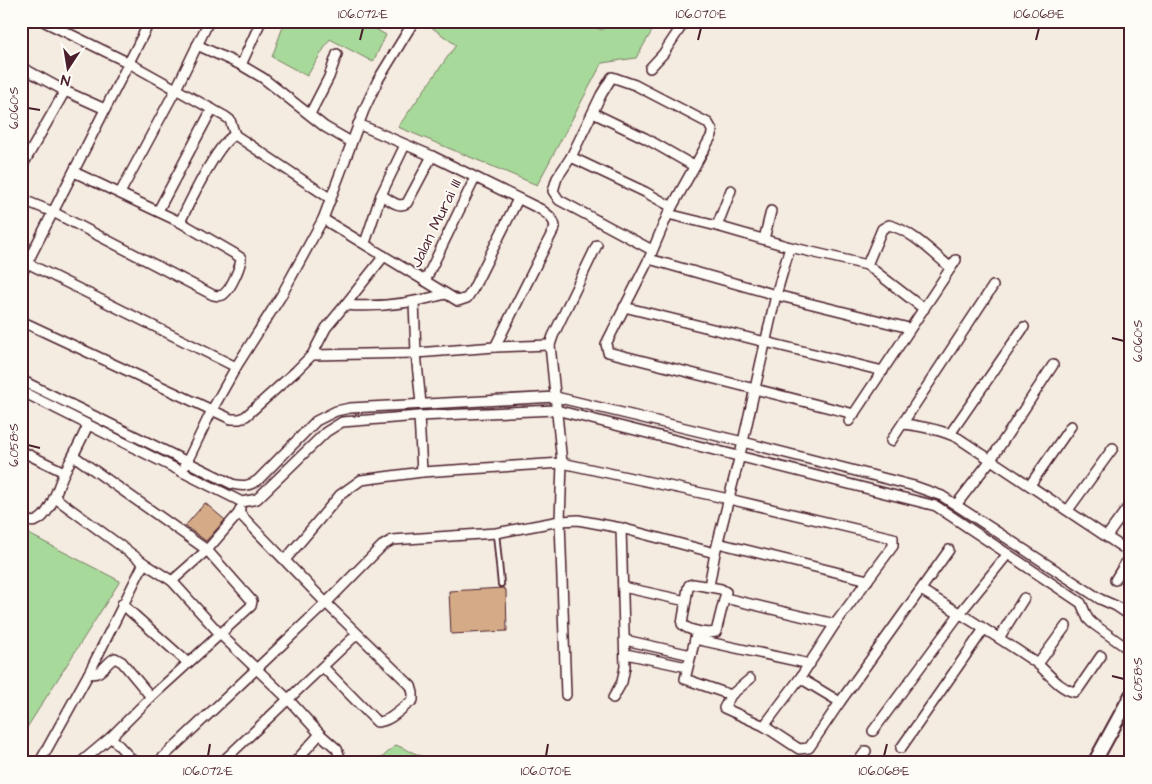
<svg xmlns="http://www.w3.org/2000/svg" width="1152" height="784" viewBox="0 0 1152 784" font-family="'Architects Daughter',sans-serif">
<rect width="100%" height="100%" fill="#f5ece1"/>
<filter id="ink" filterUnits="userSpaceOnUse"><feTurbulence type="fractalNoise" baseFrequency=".02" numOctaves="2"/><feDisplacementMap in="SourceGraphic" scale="10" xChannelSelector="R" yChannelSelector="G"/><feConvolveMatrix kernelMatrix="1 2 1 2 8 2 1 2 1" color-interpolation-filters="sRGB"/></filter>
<g filter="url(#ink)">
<g fill="#a7d99a" stroke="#787c62">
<path d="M285 21H362L386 35 373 62 330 39 307 76 272 57Z"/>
<path d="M434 21H578L602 30 612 21H658L636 58 602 63 537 185 398 127 456 45 431 27Z"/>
<path d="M21 530 120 581 21 737Z"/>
<path d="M396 745 437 763H376Z"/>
</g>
<g fill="#d5ab87" stroke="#4a1f2b">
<path d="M205 503 225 520 206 541 185 526Z"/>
<path d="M503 588 506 590 507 631 451 634 449 591Z"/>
</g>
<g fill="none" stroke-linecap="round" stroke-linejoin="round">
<g stroke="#4a1f2b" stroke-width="8">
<path id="lane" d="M496 533 501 584"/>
</g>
<g stroke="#4a1f2b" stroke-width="12">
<g id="street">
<path d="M43 21 129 63 226 117 230 120 235 135 331 199"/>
<path d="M197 45 241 65 263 78 325 127 351 142"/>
<path d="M241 65 261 21"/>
<path d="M21 67 65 91 105 109"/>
<path d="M650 68 663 54 685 21"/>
<path d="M593 113 645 138 694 166"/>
<path d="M310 114 329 77 337 54"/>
<path d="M358 124 432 156 540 209C547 214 554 218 555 227L495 347"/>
<path d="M571 157 645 192 672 207"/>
<path d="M21 168 65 91"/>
<path d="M120 193 176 89 209 21"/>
<path d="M381 195C389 199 398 209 407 203L432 156"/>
<path d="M21 199 53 212 213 295C217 296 222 297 225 293 231 288 241 266 241 258L235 254 180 222 74 172"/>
<path d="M158 211 212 109"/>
<path d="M668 214 717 226 790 247 776 295 740 455 715 553 709 586"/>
<path d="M323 219 458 301 467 298 473 289 518 199"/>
<path d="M180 222C189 204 218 141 235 135"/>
<path d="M717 226 731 190"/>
<path d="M764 239 771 211"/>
<path d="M365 243 381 195 405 145"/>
<path d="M790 247 867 265 924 309"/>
<path d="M652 250 559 200 553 191 557 178 571 157 601 95 612 77 635 85 708 123 712 130V135L668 214 649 259 606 344 608 352 854 414"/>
<path d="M649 259 776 295 909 328"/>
<path d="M21 260 236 367"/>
<path d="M867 265 882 229 889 225C911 230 934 254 951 268"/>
<path d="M21 275 150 21"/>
<path d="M425 281 475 178"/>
<path d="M414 302 416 353 421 404"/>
<path d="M345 305 384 256"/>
<path d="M624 307 883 371"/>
<path d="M21 321 231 419H240L246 416 296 371 312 355 416 353 495 347 550 345"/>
<path d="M312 355 326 328 345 305C379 308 413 303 446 294"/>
<path d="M21 380 232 484C243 487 249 486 258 480L316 421 336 411 350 408 556 397 743 442 914 486 942 496 1100 599 1116 606 1131 616"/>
<path d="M21 391 242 502 257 499 326 432 342 422 419 416 556 410 936 506 1081 603 1088 619 1092 623 1131 651"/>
<path d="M419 416 422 472"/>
<path d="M849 421 956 260"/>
<path d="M903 424C921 426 942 430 958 438L1131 553"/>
<path d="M950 434 1024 327"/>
<path d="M891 441 993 286"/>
<path d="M21 451 64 472"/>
<path d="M74 456 207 550 252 601 251 606 151 697 111 737 80 763"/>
<path d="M185 466 212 410 236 367 281 296 323 219 364 110 378 80 414 21"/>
<path d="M1030 485 1071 426"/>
<path d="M54 497 144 563 172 581 220 634 289 700 320 734 337 749 339 755 333 763"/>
<path d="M956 505 990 461 1053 365"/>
<path d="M1068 510 1113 448"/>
<path d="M239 513 326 603 411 686 413 693V700C402 708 390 722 377 722L323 667"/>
<path d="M21 517C26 520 30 523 36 521 51 516 58 484 65 471 73 456 81 441 88 425"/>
<path d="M1107 536 1131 503"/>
<path d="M718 543 868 580"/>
<path d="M285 560 340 495 361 480 422 472 562 463 729 499 893 538V546L835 624 800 678 764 726"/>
<path d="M1115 580 1131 554"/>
<path d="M172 581 207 550 239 513 240 509"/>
<path d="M693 584 721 589 726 592 716 632C707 634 688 631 682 624L688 588 689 585Z"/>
<path d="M623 587 686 601"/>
<path d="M921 590C960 613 998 637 1035 662 1048 672 1058 688 1074 692L1079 688 1101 656"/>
<path d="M725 598 835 624"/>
<path d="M122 604 187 662"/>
<path d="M697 631 695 639 810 664"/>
<path d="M999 638 1024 598"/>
<path d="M695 639 685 679 731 695"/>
<path d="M625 640 691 655"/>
<path d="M626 654 687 667"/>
<path d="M1038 664 1066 626"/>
<path d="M89 673C101 677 105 663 115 658L122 662 151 697"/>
<path d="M750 679 731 695 724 708 764 726 799 749 809 748 840 702 800 678"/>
<path d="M566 695 560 521 562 463 550 345 553 336 597 245"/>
<path d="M613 698 622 682 625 667 621 528"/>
<path d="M840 702 949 550"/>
<path d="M873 731 960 613 1007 555"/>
<path d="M111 737 135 763"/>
<path d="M901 748 984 629"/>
<path d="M42 758 89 673 144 563"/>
<path d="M157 763 325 604 382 546 392 540 496 533 560 521 578 520 621 528 715 553"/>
<path d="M221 763 357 634"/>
<path d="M294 763 320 734"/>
<path d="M857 763 866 751"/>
</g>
</g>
<g stroke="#4a1f2b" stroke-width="16">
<path id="secondary" d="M1094 763 1131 695"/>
</g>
<use href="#lane" stroke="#fdfcf7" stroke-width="4.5"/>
<use href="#street" stroke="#fdfcf7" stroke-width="9"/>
<use href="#secondary" stroke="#fdfcf7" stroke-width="12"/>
</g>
</g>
<path fill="none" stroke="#4a1f2b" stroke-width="2" d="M360 40 363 28M698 40 701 28M1036 40 1039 28M28 108 40 110M1112 338 1124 341M28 445 40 448M1112 676 1124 679M208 756 210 744M546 756 548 744M884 756 887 744"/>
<g text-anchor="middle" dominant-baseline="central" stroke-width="4" stroke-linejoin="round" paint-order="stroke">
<g font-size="16" fill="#4a1f2b" stroke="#fdfcf7">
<text transform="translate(436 223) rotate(-64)">Jalan Murai III</text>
</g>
</g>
<rect width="1152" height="784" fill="none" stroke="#fdfcf7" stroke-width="55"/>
<g transform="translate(68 68) rotate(192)" stroke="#fdfcf7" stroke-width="4" paint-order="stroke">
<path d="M0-4L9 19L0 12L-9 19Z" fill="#4a1f2b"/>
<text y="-8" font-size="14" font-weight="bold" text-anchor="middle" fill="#4a1f2b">N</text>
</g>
<rect x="28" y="28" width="1096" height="728" fill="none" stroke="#4a1f2b" stroke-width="2"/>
<g font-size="12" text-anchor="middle" fill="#4a1f2b">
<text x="363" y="18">106.072°E</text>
<text x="701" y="18">106.070°E</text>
<text x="1039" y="18">106.068°E</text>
<text transform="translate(14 108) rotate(-90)" y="4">6.060°S</text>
<text transform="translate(1138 341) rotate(-90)" y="4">6.060°S</text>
<text transform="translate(14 445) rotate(-90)" y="4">6.058°S</text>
<text transform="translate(1138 679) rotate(-90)" y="4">6.058°S</text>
<text x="208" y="775">106.072°E</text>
<text x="546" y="775">106.070°E</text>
<text x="884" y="775">106.068°E</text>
</g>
</svg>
